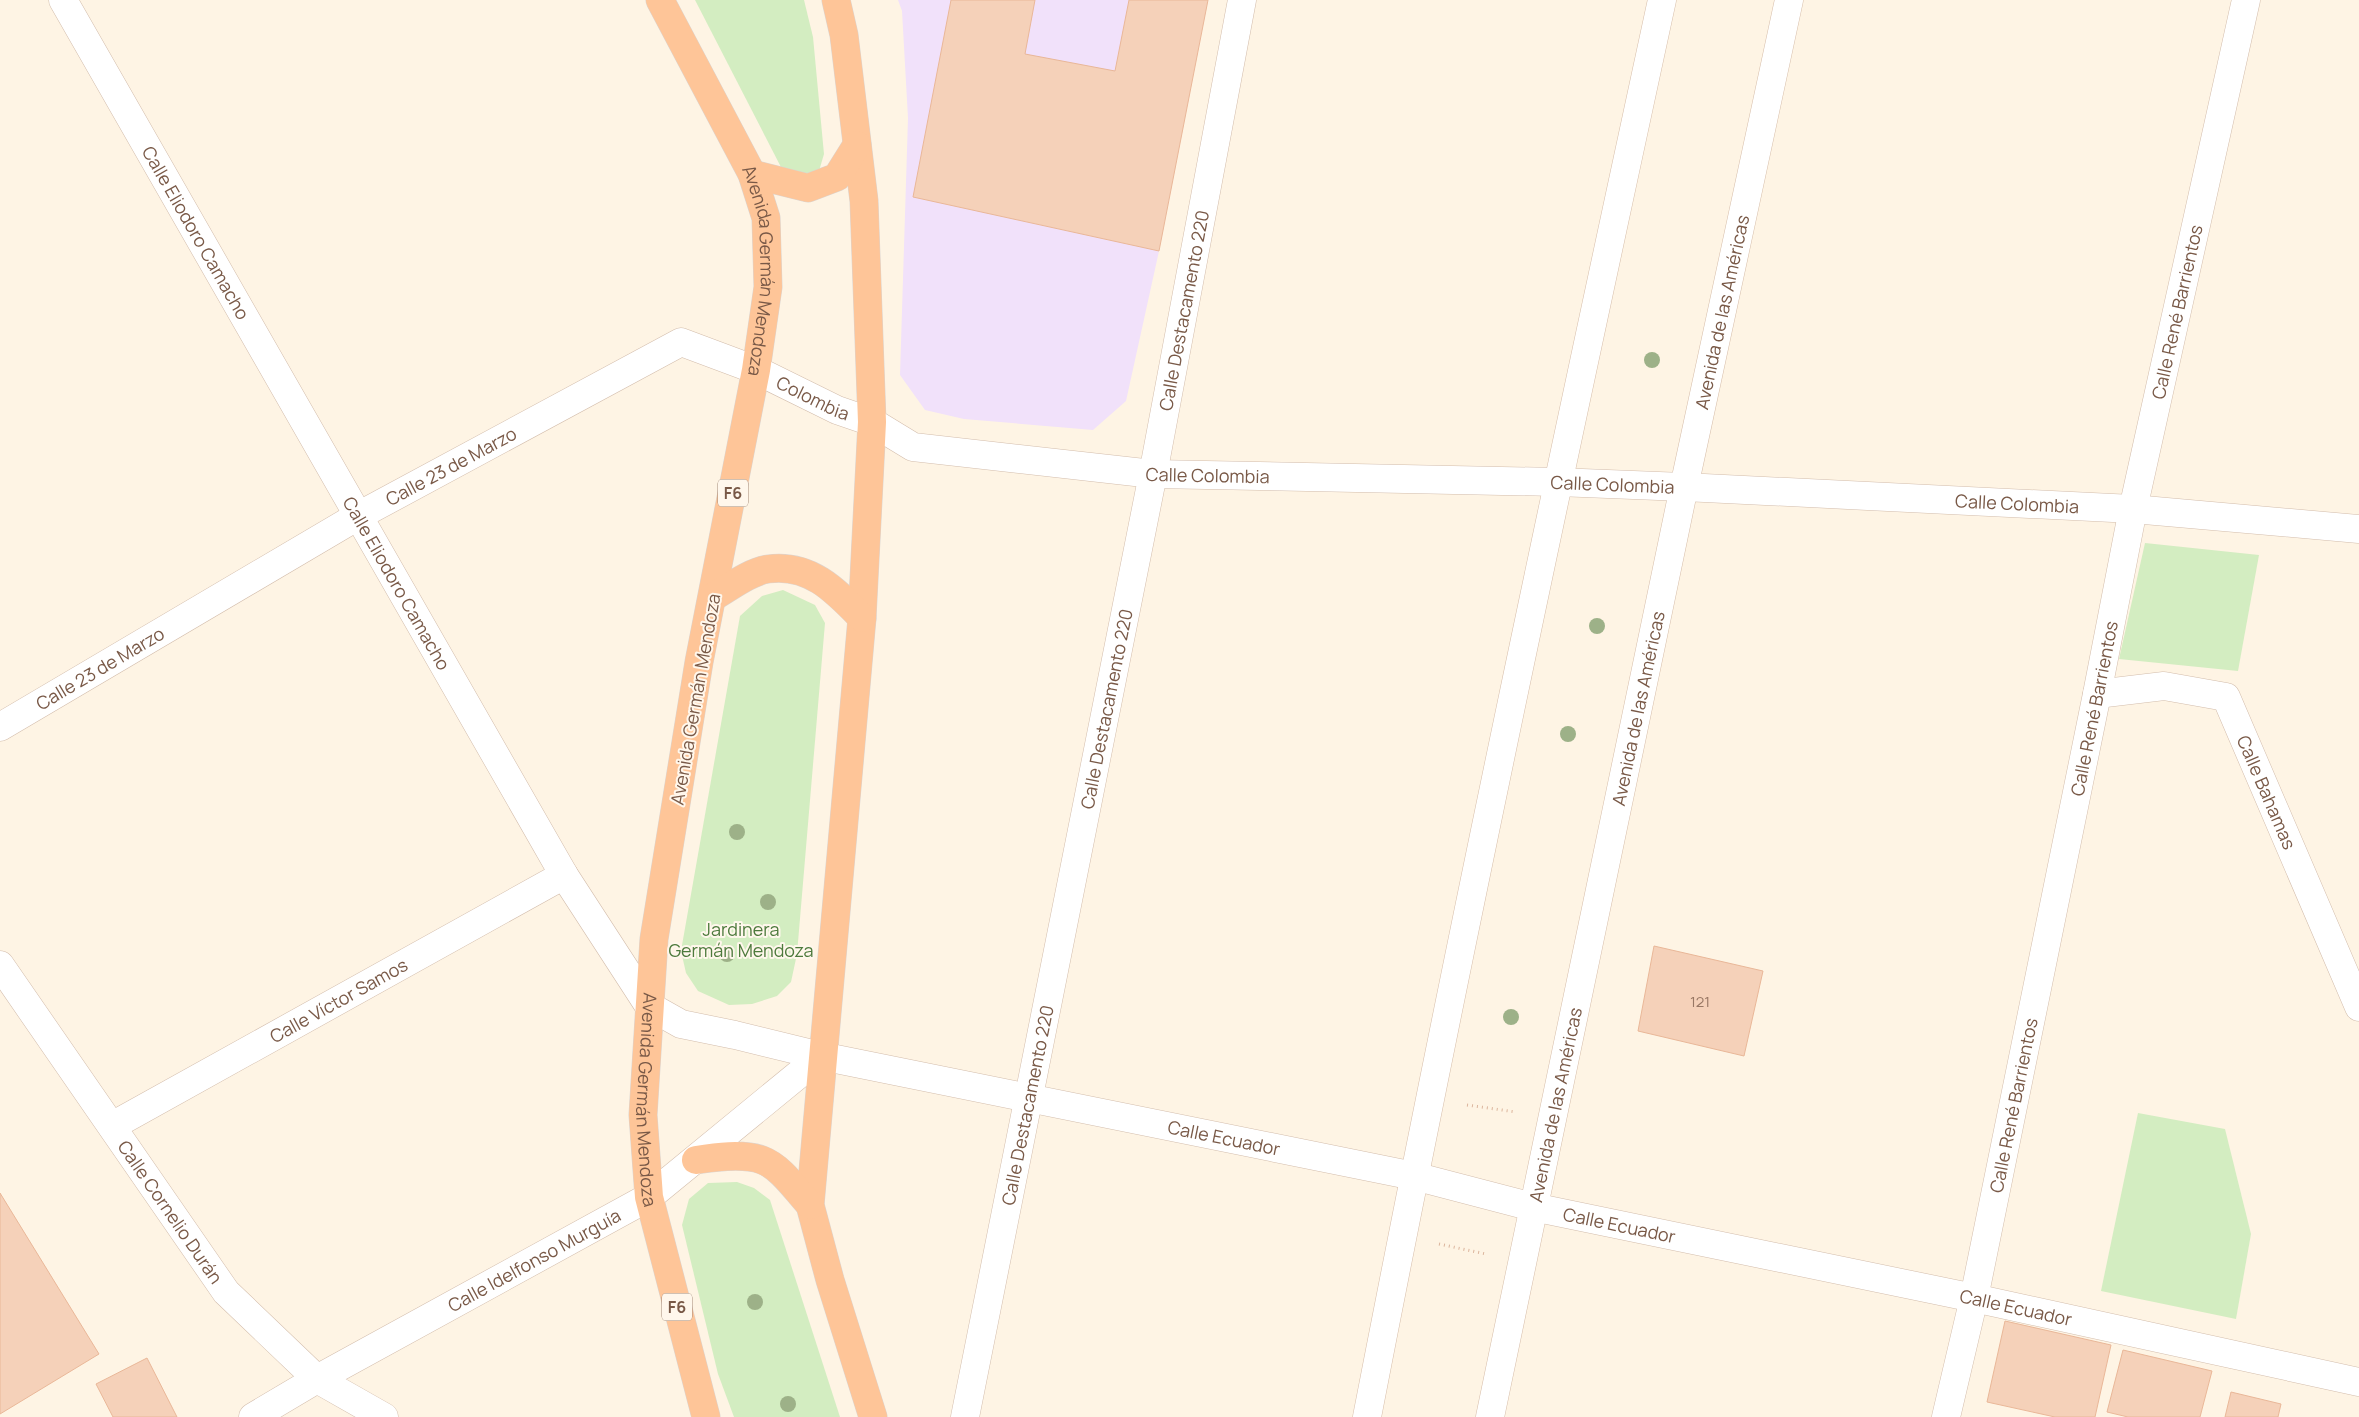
<svg xmlns="http://www.w3.org/2000/svg" width="2359" height="1417" viewBox="0 0 2359 1417" font-family="Manrope,sans-serif">
<rect width="100%" height="100%" fill="#fef4e4"/>
<path fill="#f1e1fa" d="M898 0H1208L1159 251 1126 401 1093 430 964 419 925 410 900 375 908 118 902 11Z"/>
<g fill="#d3edc1">
<path d="M695 0H804L813 37 824 154 819 171 803 178 784 173Z"/>
<path d="M2145 543 2259 555 2238 671 2119 659Z"/>
<path d="M783 590 815 605 825 623 797 954 791 982 777 996 752 1004 729 1005 698 991 686 973 681 951 740 616 762 596Z"/>
<path d="M2138 1113 2225 1129 2251 1234 2236 1319 2101 1291Z"/>
<path d="M737 1182 754 1188 770 1200 840 1417H734L718 1374 682 1225 689 1199 708 1183Z"/>
</g>
<g fill="#f5d1b9" stroke="#e9b798">
<path d="M951 0H1035L1025 54 1115 71 1129 0H1208L1159 251 913 197Z"/>
<path d="M1654 946 1763 971 1744 1056 1638 1031Z"/>
<path d="M0 1193 99 1354 0 1414Z"/>
<path d="M2005 1321 2111 1345 2095 1417H2055L1987 1402Z"/>
<path d="M2123 1350 2212 1371 2200 1417H2128L2107 1412Z"/>
<path d="M147 1358 177 1417H113L96 1384Z"/>
<path d="M2231 1392 2281 1404 2278 1417H2225Z"/>
</g>
<g fill="none" stroke-linecap="round" stroke-linejoin="round">
<g stroke="#d3bdac" stroke-width="29">
<g id="minor">
<path id="s1" d="M63 0 564 875 649 1006 681 1024 735 1035 821 1056 1414 1176 1533 1207 1974 1298 2359 1382"/>
<path id="s2" d="M2097 694 2164 686 2226 697 2359 1007"/>
<path id="s3" d="M0 727 358 516 681 342 756 370 837 410 872 422 913 447 1153 474 1557 482 1684 487 2133 509 2359 529"/>
<path id="s4" d="M0 965 226 1292 317 1379 384 1417"/>
<path id="s5" d="M112 1126 564 875"/>
<path id="s6" d="M253 1417 317 1379 649 1197 821 1056"/>
<path id="s7" d="M965 1417 1153 474 1242 0"/>
<path id="s8" d="M1946 1417 1974 1298 2097 694 2133 509 2246 0"/>
</g>
</g>
<g stroke="#d6bda9" stroke-width="29">
<g id="secondary">
<path d="M1367 1417C1459 943 1560 471 1662 0"/>
<path id="s9" d="M1490 1417 1684 487 1789 0"/>
</g>
</g>
<g stroke="#dcd4cf" stroke-width="29">
<g id="trunk">
<path id="s10" d="M660 0 752 174 766 218 768 287 756 370 699 662 654 939 643 1115 649 1197 706 1417"/>
<path d="M836 0 844 35 864 201 872 422 862 618 810 1205 830 1280 873 1417"/>
<path d="M752 174 808 188 837 177 857 145"/>
<path d="M713 597C729 588 749 572 768 569 810 563 836 591 862 618"/>
<path d="M696 1160C715 1157 743 1153 762 1160 781 1167 796 1190 810 1205"/>
</g>
</g>
<g stroke="#dbb49c" stroke-width="3" stroke-dasharray="1 4" stroke-linecap="butt">
<path d="M1467 1105 1516 1112"/>
<path d="M1439 1244 1486 1254"/>
</g>
<use href="#minor" stroke="#fff" stroke-width="28"/>
<use href="#secondary" stroke="#fff" stroke-width="28"/>
<use href="#trunk" stroke="#fec598" stroke-width="28"/>
</g>
<g fill="#9db188">
<circle cx="1652" cy="360" r="8"/>
<circle cx="1597" cy="626" r="8"/>
<circle cx="1568" cy="734" r="8"/>
<circle cx="737" cy="832" r="8"/>
<circle cx="768" cy="902" r="8"/>
<circle cx="727" cy="954" r="8"/>
<circle cx="1511" cy="1017" r="8"/>
<circle cx="755" cy="1302" r="8"/>
<circle cx="788" cy="1404" r="8"/>
</g>
<g text-anchor="middle" dominant-baseline="central" stroke-width="4" stroke-linejoin="round" paint-order="stroke">
<g font-size="15" fill="#987764">
<text x="1700" y="1001">121</text>
</g>
<g fill="#fff7ec" stroke="#a18878" stroke-width="1">
<rect x="718" y="479.5" width="30" height="27" rx="4"/>
<rect x="662" y="1293.5" width="30" height="27" rx="4"/>
</g>
<g font-size="16" font-weight="bold" fill="#795947">
<text x="733" y="493">F6</text>
<text x="677" y="1307">F6</text>
</g>
<g font-size="18" fill="#795947" stroke="#fff7ec">
<text stroke="none"><textPath href="#s1" startOffset="268">Calle Eliodoro Camacho</textPath></text>
<text stroke="none"><textPath href="#s10" startOffset="295">Avenida Germán Mendoza</textPath></text>
<text stroke="none"><textPath href="#s7" startOffset="1128">Calle Destacamento 220</textPath></text>
<text stroke="none"><textPath href="#s9" startOffset="1129">Avenida de las Américas</textPath></text>
<text stroke="none"><textPath href="#s8" startOffset="1129">Calle René Barrientos</textPath></text>
<text stroke="none"><textPath href="#s3" startOffset="926">Colombia</textPath></text>
<text stroke="none"><textPath href="#s3" startOffset="521">Calle 23 de Marzo</textPath></text>
<text stroke="none"><textPath href="#s3" startOffset="1334">Calle Colombia</textPath></text>
<text stroke="none"><textPath href="#s3" startOffset="1739">Calle Colombia</textPath></text>
<text stroke="none"><textPath href="#s3" startOffset="2144">Calle Colombia</textPath></text>
<text stroke="none"><textPath href="#s1" startOffset="672">Calle Eliodoro Camacho</textPath></text>
<text stroke="none"><textPath href="#s3" startOffset="116">Calle 23 de Marzo</textPath></text>
<text transform="translate(695 699) rotate(-80)">Avenida Germán Mendoza</text>
<text stroke="none"><textPath href="#s9" startOffset="724">Avenida de las Américas</textPath></text>
<text stroke="none"><textPath href="#s8" startOffset="724">Calle René Barrientos</textPath></text>
<text stroke="none"><textPath href="#s7" startOffset="722">Calle Destacamento 220</textPath></text>
<text stroke="none"><textPath href="#s2" startOffset="234">Calle Bahamas</textPath></text>
<text stroke="none"><textPath href="#s5" startOffset="259">Calle Víctor Samos</textPath></text>
<text stroke="none"><textPath href="#s10" startOffset="1135">Avenida Germán Mendoza</textPath></text>
<text stroke="none"><textPath href="#s9" startOffset="319">Avenida de las Américas</textPath></text>
<text stroke="none"><textPath href="#s8" startOffset="319">Calle René Barrientos</textPath></text>
<text stroke="none"><textPath href="#s7" startOffset="318">Calle Destacamento 220</textPath></text>
<text stroke="none"><textPath href="#s1" startOffset="1756">Calle Ecuador</textPath></text>
<text stroke="none"><textPath href="#s4" startOffset="300">Calle Cornelio Durán</textPath></text>
<text stroke="none"><textPath href="#s1" startOffset="2161">Calle Ecuador</textPath></text>
<text stroke="none"><textPath href="#s6" startOffset="322">Calle Idelfonso Murguía</textPath></text>
<text stroke="none"><textPath href="#s1" startOffset="2566">Calle Ecuador</textPath></text>
</g>
<g font-size="18" fill="#4d7a3c" stroke="#fff7ec">
<text x="741" y="929">Jardinera<tspan x="741" dy="21">Germán Mendoza</tspan></text>
</g>
</g>
</svg>
